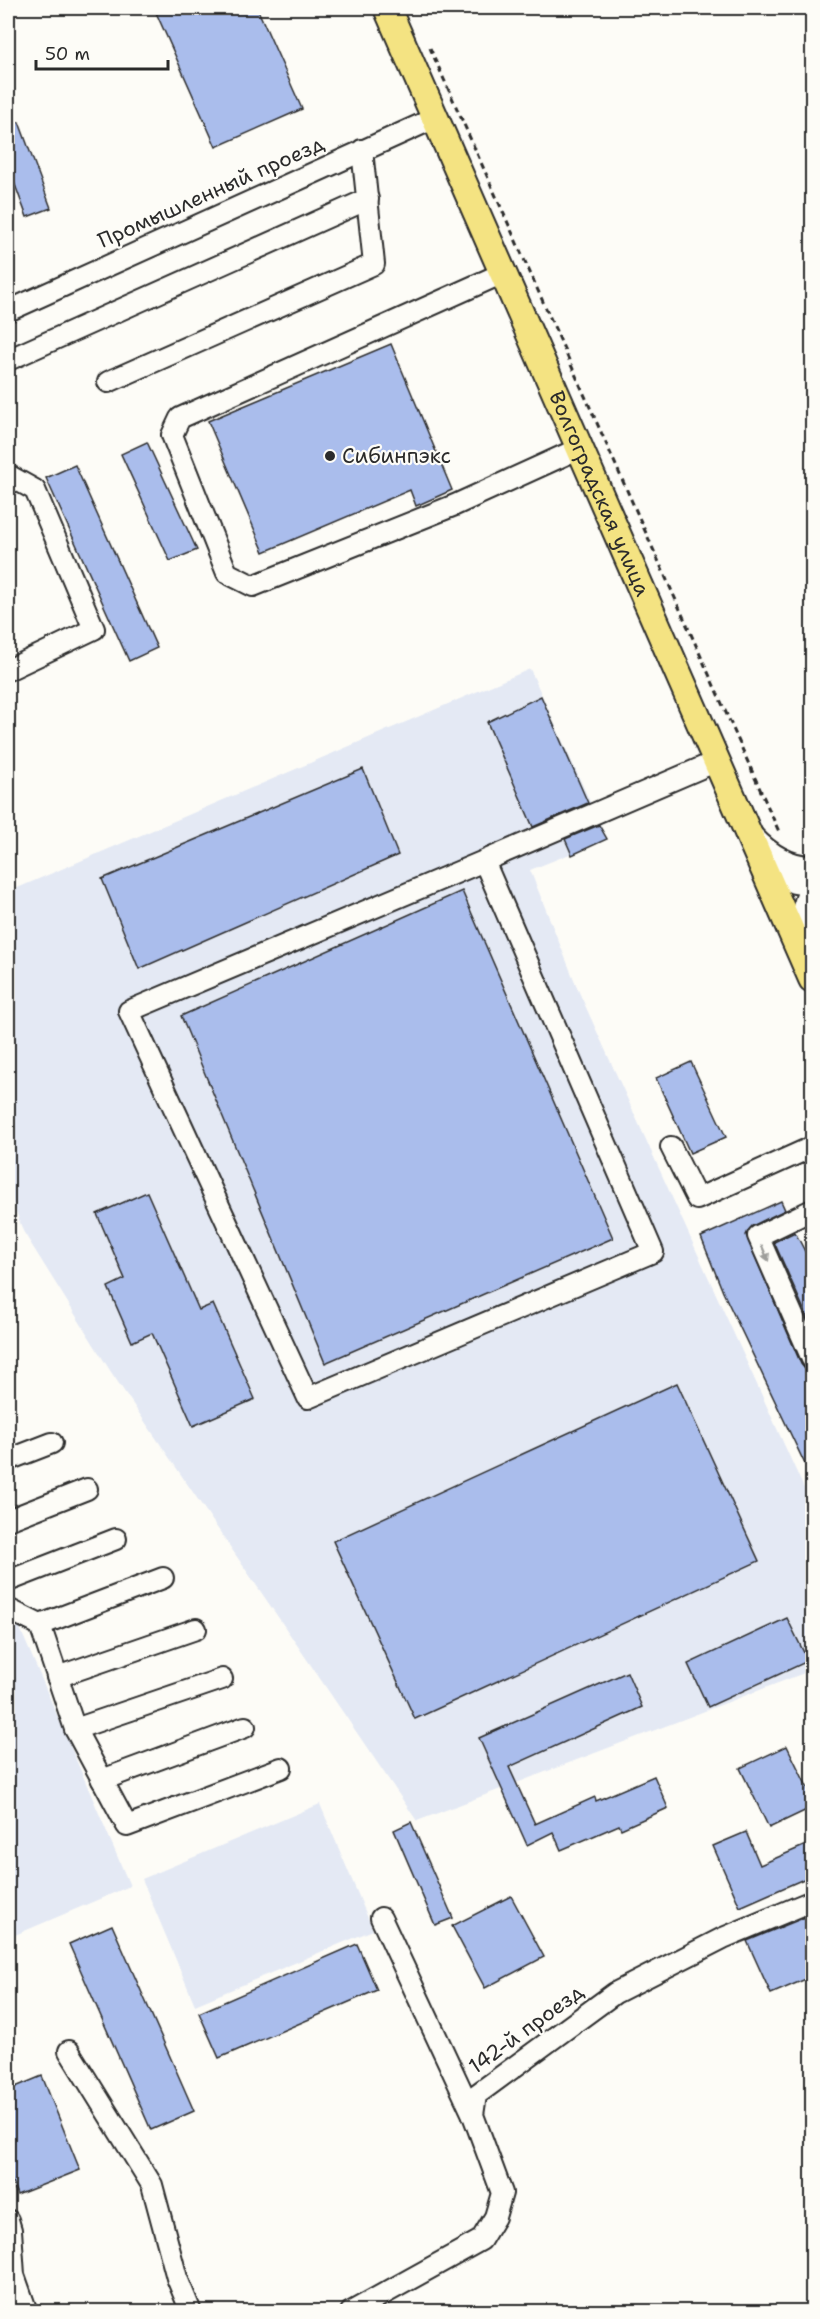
<svg xmlns="http://www.w3.org/2000/svg" width="820" height="2319" viewBox="0 0 820 2319" font-family="'Shantell Sans',sans-serif">
<rect width="100%" height="100%" fill="#fdfcf7"/>
<filter id="ink" filterUnits="userSpaceOnUse"><feTurbulence type="fractalNoise" baseFrequency=".0167" numOctaves="2"/><feDisplacementMap in="SourceGraphic" scale="12" xChannelSelector="R" yChannelSelector="G"/><feConvolveMatrix kernelMatrix="1 2 1 2 8 2 1 2 1" color-interpolation-filters="sRGB"/></filter>
<g filter="url(#ink)">
<g fill="#e4e9f4">
<path d="M530 669 607 839 530 870 579 992 812 1506V1670L417 1821 111 1372 23 1231 8 1188V892Z"/>
<path d="M19 1626 130 1886 8 1938V1631Z"/>
<path d="M320 1804 373 1930 195 2005 142 1879Z"/>
</g>
<g fill="#aabdec" stroke="#2b2b2b" stroke-width="1.5">
<path d="M154 8H257L302 109 216 147Z"/>
<path d="M19 122 51 208 27 217 8 166V126Z"/>
<path d="M391 344 452 490 416 506 410 490 264 552 208 421Z"/>
<path d="M147 442 197 550 170 561 121 454Z"/>
<path d="M75 465 157 648 129 661 46 478Z"/>
<path d="M541 696 588 803 533 827 487 722Z"/>
<path d="M363 769 398 855 139 969 102 879Z"/>
<path d="M599 825 607 839 572 855 565 839Z"/>
<path d="M462 891 613 1238 325 1363 181 1016Z"/>
<path d="M691 1062 726 1137 690 1153 656 1078Z"/>
<path d="M147 1192 199 1310 213 1304 255 1399 193 1426 152 1333 132 1342 108 1287 125 1279 97 1214Z"/>
<path d="M781 1201 785 1210 752 1226 746 1235 801 1364 805 1369 813 1371V1481L723 1292 701 1237Z"/>
<path d="M795 1232 813 1267V1330L774 1242Z"/>
<path d="M677 1383 759 1561 415 1719 333 1541Z"/>
<path d="M787 1618 808 1661 708 1707 688 1664Z"/>
<path d="M627 1672 642 1707 509 1767 535 1824 595 1797 596 1801 654 1776 668 1808 621 1829 619 1825 561 1850 553 1832 527 1845 479 1738Z"/>
<path d="M787 1746 813 1799V1807L769 1828 740 1768Z"/>
<path d="M411 1822 453 1918 435 1925 394 1830Z"/>
<path d="M746 1832 760 1865 813 1842V1875L740 1907 713 1846Z"/>
<path d="M511 1896 544 1957 485 1988 452 1926Z"/>
<path d="M813 1914V1976L771 1994 747 1941Z"/>
<path d="M112 1925 194 2111 151 2130 69 1944Z"/>
<path d="M357 1944 377 1990 219 2058 199 2013Z"/>
<path d="M42 2076 80 2170 17 2195 8 2170V2090Z"/>
</g>
<g fill="none" stroke-linecap="round" stroke-linejoin="round">
<g stroke="#2b2b2b" stroke-width="24">
<g id="minor">
<path d="M503 273 180 418 172 435 227 573 253 586 455 505 580 448"/>
<path d="M8 311 435 118"/>
<path d="M8 360 368 199"/>
<path d="M108 382 374 264 362 150"/>
<path d="M8 475 35 490 94 629 8 670"/>
<path d="M753 836C769 853 788 866 812 866"/>
<path d="M484 861 129 1011 308 1398 653 1252 484 861 717 761"/>
<path d="M764 869 794 883 812 886"/>
<path d="M802 946C798 924 801 905 812 885"/>
<path d="M671 1147 697 1199 812 1147"/>
<path d="M812 1210 758 1236 812 1359"/>
<path d="M8 1460 52 1443"/>
<path d="M8 1520 87 1489"/>
<path d="M8 1581 116 1539"/>
<path d="M8 1609 40 1625 75 1729 127 1826 281 1768"/>
<path d="M40 1625 163 1578"/>
<path d="M57 1677 196 1629"/>
<path d="M75 1729 222 1679"/>
<path d="M102 1780 245 1727"/>
<path d="M381 1918 473 2115"/>
<path d="M69 2051 152 2185 177 2278 191 2312"/>
<path d="M8 2220 11 2230 14 2275 27 2312"/>
<path d="M351 2312 481 2240 495 2217 502 2193 473 2115 476 2095 615 1993 723 1938 812 1901"/>
</g>
</g>
<g stroke="#2b2b2b" stroke-width="30">
<g id="major">
<path id="s1" d="M387 8 812 979"/>
</g>
</g>
<path stroke="#2b2b2b" stroke-width="3" stroke-dasharray="6 4.5" stroke-linecap="butt" d="M430 48 780 834"/>
<use href="#minor" stroke="#fdfcf7" stroke-width="20"/>
<use href="#major" stroke="#f4e382" stroke-width="26"/>
</g>
<defs><path id="oneway-solid" d="M-6-.8H1V-3.2L6.5 0L1 3.2V.8H-6Z" transform="scale(1.5)"/></defs>
<use fill="#9e9e9b" href="#oneway-solid" transform="translate(765 1253) rotate(66)"/>
</g>
<circle fill="#2b2b2b" stroke="#fdfcf7" stroke-width="2" cx="330" cy="456" r="6"/>
<g text-anchor="middle" dominant-baseline="central" stroke-width="4.5" stroke-linejoin="round" paint-order="stroke">
<g font-size="21" fill="#2b2b2b" stroke="#fdfcf7">
<text transform="translate(211 192) rotate(-24)">Промышленный проезд</text>
<text stroke="none"><textPath href="#s1" startOffset="530">Волгоградская улица</textPath></text>
<text transform="translate(526 2029) rotate(-36)">142-й проезд</text>
</g>
<g font-size="21" fill="#2b2b2b" stroke="#fdfcf7" text-anchor="start">
<text x="342" y="456">Сибинпэкс</text>
</g>
</g>
<rect width="820" height="2319" fill="none" stroke="#fdfcf7" stroke-width="30"/>
<rect x="15" y="15" width="790" height="2289" fill="none" stroke="#2b2b2b" stroke-width="2" filter="url(#ink)"/>
<path d="M36 60v9h132v-9" fill="none" stroke="#2b2b2b" stroke-width="3"/>
<text x="45" y="60" font-size="18" fill="#2b2b2b" stroke="#fdfcf7" stroke-width="4.5" paint-order="stroke">50 m</text>
</svg>
